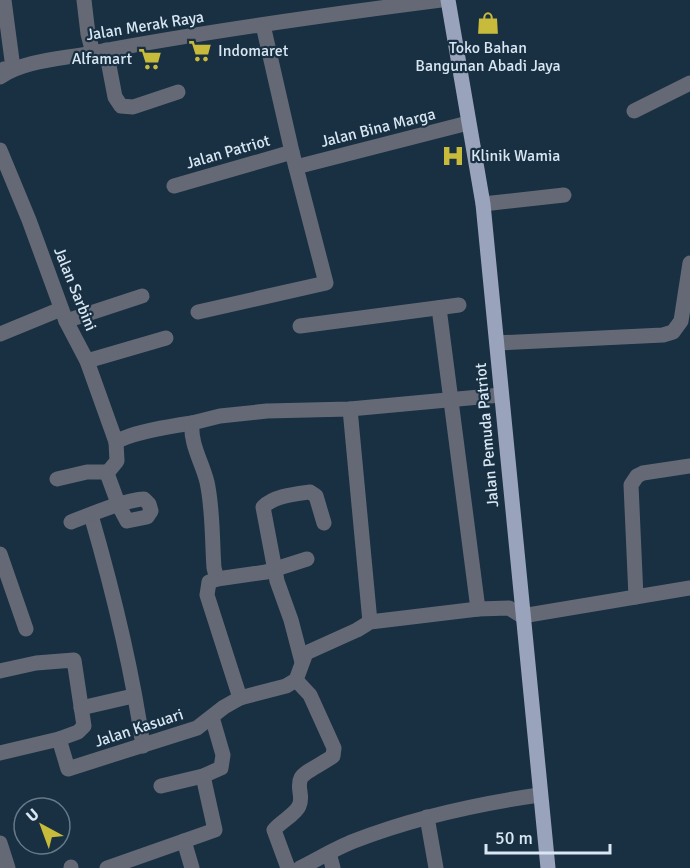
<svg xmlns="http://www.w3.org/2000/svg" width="690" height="868" viewBox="0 0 690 868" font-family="Signika,sans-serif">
<rect width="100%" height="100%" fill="#183042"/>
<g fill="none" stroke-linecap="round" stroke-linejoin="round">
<g stroke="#656975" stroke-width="15">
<path d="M4 0 13 68 4 69"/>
<path d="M84 0 88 34 93 53"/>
<path d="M106 50 115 97 121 106 133 107 178 92"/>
<path d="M0 77C25 60 62 59 92 53 207 31 324 15 441 0"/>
<path d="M634 111 690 83"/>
<path d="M0 150 29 220 66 321 87 361 116 442"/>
<path d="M296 167 468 123"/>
<path d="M174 186 292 152"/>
<path d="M483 204 564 195"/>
<path d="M439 308 478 609"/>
<path d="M198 312 326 283 292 152 263 25"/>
<path d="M66 321 142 296"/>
<path d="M300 326 459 305"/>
<path d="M0 334 61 309"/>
<path d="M497 343 663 335 673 332 681 321 690 263"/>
<path d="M87 361 166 338"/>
<path d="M350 409 370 622"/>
<path d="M57 479 87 472H108"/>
<path d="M91 515C113 591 132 668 143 746"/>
<path d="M71 522C89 515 127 499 144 499L149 504 151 511 147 517 127 521 119 506 108 476V472L117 461 116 442C132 432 172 426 192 423"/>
<path d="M0 554 26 629"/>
<path d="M217 579 266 572 307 559"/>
<path d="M636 597 631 485 637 476 643 473 690 466"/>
<path d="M302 662 291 620 277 581 263 507C274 496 295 494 310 492L316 496 324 523"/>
<path d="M0 671 36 663 74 660 84 726 78 732 59 739"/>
<path d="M240 698 207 595 209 582 217 579 214 568C212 540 213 509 207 482 202 462 190 444 192 423L220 416 267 411 350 409 501 395"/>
<path d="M81 708 133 696"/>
<path d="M0 753 59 739 68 769 197 728 224 707 240 698 286 686 296 680 306 653 357 630 370 622 478 609 509 608 522 616 690 588"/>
<path d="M161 786 203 776 221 768 223 755 212 717"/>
<path d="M427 817 436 868"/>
<path d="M184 841 192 868"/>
<path d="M0 843 8 868"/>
<path d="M329 853 333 868"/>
<path d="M71 867V868"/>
<path d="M107 868 215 830 203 776"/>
<path d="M288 868 274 830C280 822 296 814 299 806 304 797 296 787 301 778 305 771 324 763 333 756L334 748 310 695 296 680"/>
<path d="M300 868C318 859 336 848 354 841 413 818 477 804 539 795"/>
</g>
<path stroke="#9aa3bc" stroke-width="15" d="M448 0 483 204 548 868"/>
</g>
<defs>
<g id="shop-bare" transform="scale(1.8)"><path d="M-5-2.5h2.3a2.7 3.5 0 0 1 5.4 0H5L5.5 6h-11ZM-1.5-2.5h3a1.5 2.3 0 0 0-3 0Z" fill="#c8bb3b" stroke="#183042" stroke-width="2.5" paint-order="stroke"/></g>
<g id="supermarket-bare" transform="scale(1.8)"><path d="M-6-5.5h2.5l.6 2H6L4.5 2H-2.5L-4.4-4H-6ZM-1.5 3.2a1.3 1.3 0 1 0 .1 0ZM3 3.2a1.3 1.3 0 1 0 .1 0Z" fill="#c8bb3b" stroke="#183042" stroke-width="2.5" paint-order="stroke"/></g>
<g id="hospital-bare" transform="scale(1.8)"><path d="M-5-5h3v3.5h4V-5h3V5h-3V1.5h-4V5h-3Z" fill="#c8bb3b" stroke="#183042" stroke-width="2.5" paint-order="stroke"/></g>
</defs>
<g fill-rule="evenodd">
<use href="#shop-bare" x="488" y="23"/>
<use href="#supermarket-bare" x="200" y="51"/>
<use href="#supermarket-bare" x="150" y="59"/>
<use href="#hospital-bare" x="453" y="156"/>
</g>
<g text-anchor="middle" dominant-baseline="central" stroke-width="4.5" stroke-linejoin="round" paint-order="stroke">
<g font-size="16" fill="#d8e7f3" stroke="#183042">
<text transform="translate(145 26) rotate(-9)">Jalan Merak Raya</text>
<text transform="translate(378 128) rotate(-14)">Jalan Bina Marga</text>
<text transform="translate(228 152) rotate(-16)">Jalan Patriot</text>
<text transform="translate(75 289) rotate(68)">Jalan Sarbini</text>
<text transform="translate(487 435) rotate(-95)">Jalan Pemuda Patriot</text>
<text transform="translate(139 728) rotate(-18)">Jalan Kasuari</text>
</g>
<g font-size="16" fill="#d8e7f3" stroke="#183042" text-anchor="start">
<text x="488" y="48" text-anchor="middle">Toko Bahan<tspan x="488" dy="18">Bangunan Abadi Jaya</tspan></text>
<text x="218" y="51">Indomaret</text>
<text x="132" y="59" text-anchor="end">Alfamart</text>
<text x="471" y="156">Klinik Wamia</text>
</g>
</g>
<g transform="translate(42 826) rotate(319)"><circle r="28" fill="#183042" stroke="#657989" stroke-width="1.5"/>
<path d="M0-4.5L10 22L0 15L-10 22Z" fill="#c8bb3b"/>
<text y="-9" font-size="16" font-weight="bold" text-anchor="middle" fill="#d8e7f3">U</text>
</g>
<path d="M486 844v9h124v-9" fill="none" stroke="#d8e7f3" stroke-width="3"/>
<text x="495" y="844" font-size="18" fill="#d8e7f3" stroke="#183042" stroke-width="4.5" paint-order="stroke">50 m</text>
</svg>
